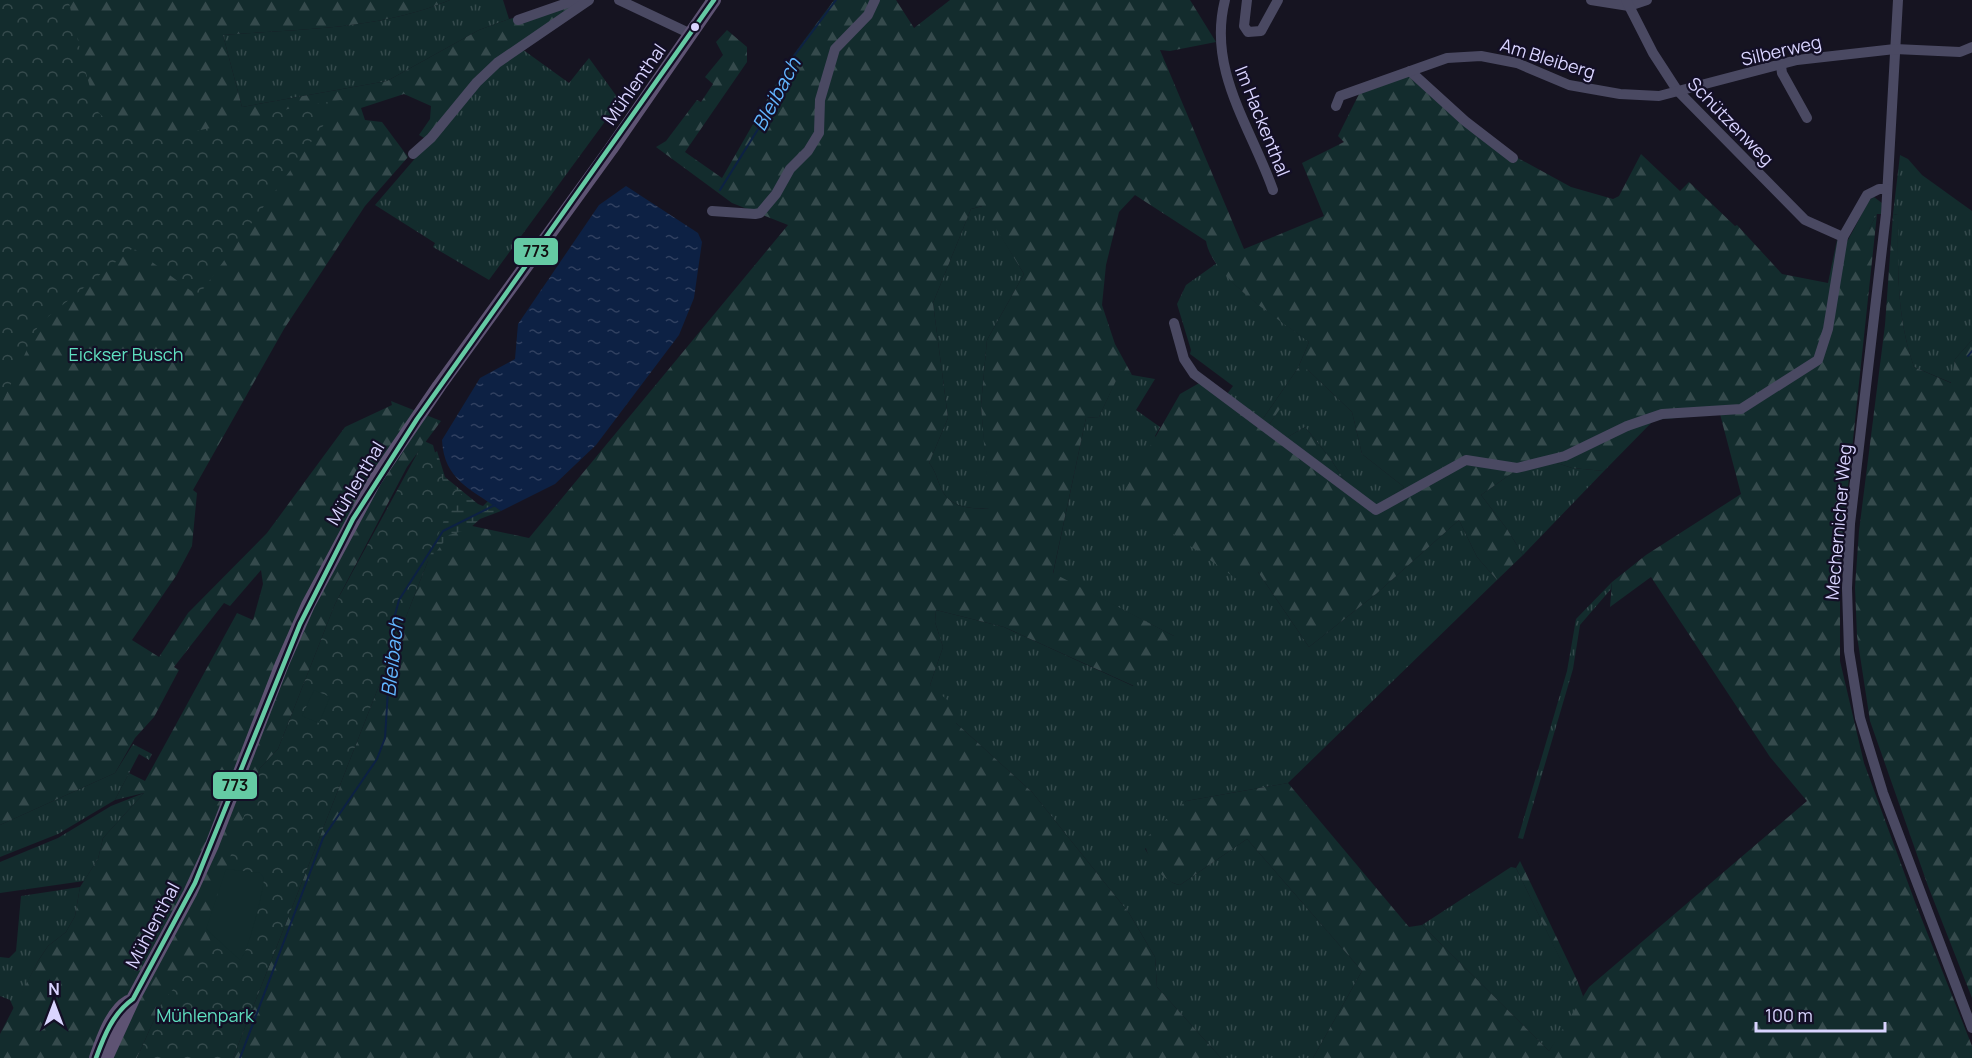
<svg xmlns="http://www.w3.org/2000/svg" width="1972" height="1058" viewBox="0 0 1972 1058" font-family="Manrope,sans-serif">
<defs>
<pattern id="grass-tufts" width="24" height="20" patternUnits="userSpaceOnUse" patternTransform="scale(1.5)"><rect width="24" height="20" fill="#132c2d"/><path d="M3 7l-1-3M5 7V3M7 7l1-3M15 17l-1-3M17 17v-4M19 17l1-3" fill="none" stroke="#354a4c"/></pattern>
<pattern id="forest-firs" width="22" height="20" patternUnits="userSpaceOnUse" patternTransform="scale(1.5)"><rect width="22" height="20" fill="#132c2d"/><path d="M5 1l3.5 6h-7zM16 11l3.5 6h-7z" fill="#354a4c"/></pattern>
<pattern id="wetland-marsh" width="20" height="14" patternUnits="userSpaceOnUse" patternTransform="scale(1.5)"><rect width="20" height="14" fill="#132c2d"/><path d="M1 5h8M5 5V1M11 12h8M15 12V8" fill="none" stroke="#354a4c"/></pattern>
<pattern id="park-crowns" width="20" height="18" patternUnits="userSpaceOnUse" patternTransform="scale(1.5)"><rect width="20" height="18" fill="#132c2d"/><path d="M2 6a3 3 0 1 1 6 0M12 15a3 3 0 1 1 6 0" fill="none" stroke="#354a4c"/></pattern>
<pattern id="water-ripples" width="26" height="14" patternUnits="userSpaceOnUse" patternTransform="scale(1.5)"><rect width="26" height="14" fill="#0d2144"/><path d="M2 4q2-2 4 0t4 0M15 11q2-2 4 0t4 0" fill="none" stroke="#304060"/></pattern>
</defs>
<rect width="100%" height="100%" fill="#161421"/>
<g fill="url(#grass-tufts)">
<path d="M450 0H503L509 19 479 30 387 81 242 107 223 35C298 29 379 30 450 0Z"/>
<path d="M522 49 569 83 589 58 620 101 489 280 433 247 435 243 375 205 479 84Z"/>
<path d="M1900 155 1908 159 1922 175 1972 211V340L1955 359 1952 383 1914 367C1896 314 1898 271 1898 215L1893 214Z"/>
<path d="M1874 197 1882 203 1881 214H1877L1869 229H1854L1869 200Z"/>
<path d="M983 206 1024 274 987 340 981 405 990 509C971 508 951 509 942 490 937 480 936 471 929 463L948 418 933 303 971 209Z"/>
<path d="M1217 263C1236 293 1281 320 1309 342L1298 368 1262 420 1227 394 1233 386 1190 354 1191 350 1177 304 1186 285Z"/>
<path d="M1306 368 1352 412 1362 454 1404 487 1377 506 1348 486 1330 458 1305 427 1286 438 1269 425Z"/>
<path d="M1121 369 1132 375 1155 379 1136 410 1160 427 1155 436 1258 572 1309 647 1376 594 1459 520 1477 557 1497 580 1288 783 1186 801 1145 849C1154 863 1163 882 1180 885L1247 839 1362 971 1313 1058H1221L1157 987 1155 957 1129 913 1032 792 956 723 930 685 943 647 935 622 936 610 1004 627 1133 686 1174 636 1053 574 1086 418 1099 417Z"/>
<path d="M1554 462 1572 468 1604 471 1523 555 1507 529 1481 495 1515 471Z"/>
<path d="M1612 582 1611 589 1580 625 1573 669 1523 839 1518 838 1567 671 1576 619Z"/>
<path d="M133 744 152 754 149 760 139 754 115 800 58 834 0 857V825L115 773Z"/>
<path d="M144 793 103 838 98 859 84 881 0 893V862L58 838 111 806Z"/>
<path d="M1511 867 1516 868 1572 983 1577 980 1583 996 1581 1005 1549 1051 1422 925Z"/>
<path d="M80 887 75 916 66 932 48 946 38 961 14 1009 10 1000 0 996V957L9 958 16 951 21 896Z"/>
</g>
<g fill="url(#forest-firs)" fill-rule="evenodd">
<path d="M0 0H450C379 30 298 29 223 35L242 107 387 81 479 30 509 19 575 4 506 54 426 139 419 135 430 119 431 106 404 94 361 108 365 120 382 122 408 157 365 206 284 329 193 490 197 493 192 546 176 576 132 640 159 657 188 613 267 533 345 427 392 405 391 401 441 421 407 467 335 604 278 749 260 768 231 860 238 968 162 1002 137 1058H0V1034L38 961 48 946 66 932 75 916 80 887 98 859 103 838 144 793 115 800 129 773 145 781 237 613 253 620 263 584 261 570 230 606 224 603 174 667 179 670 154 717 135 738 115 773 0 825Z"/>
<path d="M834 0H896L914 28 950 0H1190L1216 42 1170 51 1160 50 1244 249 1324 216 1302 163 1344 142 1338 136 1359 94 1407 75 1468 128 1515 163 1516 157 1571 187 1613 199 1619 196 1641 154 1680 191 1689 182 1735 226 1737 225 1782 274 1828 283 1837 240 1845 245 1854 229H1869L1877 214 1840 562V661L1864 763 1915 902 1972 1046V1058H1313L1362 971 1247 839 1180 885C1162 882 1144 856 1145 839L1186 801 1288 783 1409 927 1422 925 1549 1051 1589 987 1807 801 1770 757 1651 577 1610 607 1612 582 1646 555 1741 494 1720 414 1654 420 1604 471 1572 468 1554 462 1515 471 1481 495 1507 529 1523 555 1497 580 1477 557 1459 520 1376 594 1309 647 1258 572 1238 580 1121 497 1180 394 1201 382 1370 510 1404 487 1362 454 1352 412 1307 369 1269 425 1262 420 1298 368 1309 342C1280 320 1212 278 1206 241L1135 195 1119 212 1106 265 1102 305 1115 344 1132 375 1121 370 1099 417 1086 418 1053 573 1174 636V644L1134 686 1004 627 936 610 935 622 943 647 930 685 961 712 956 723 1032 792 1129 913 1155 957 1157 987 1221 1058H233L444 520 529 538 788 225 732 203 656 147 666 141 697 100 701 102 713 84 705 77 723 55 716 42 727 30 747 47V62L685 152 722 178 791 58ZM982 206 1024 274 987 340 981 405 989 509C971 508 951 509 942 490 937 480 936 471 929 463L948 418 933 303 971 209Z"/>
<path d="M1893 214 1898 215C1898 269 1896 315 1914 367L1951 383 1955 359 1972 340V998L1928 886 1870 721 1857 636 1855 587 1859 531 1885 325Z"/>
<path d="M1305 427 1330 458 1348 486 1286 438Z"/>
<path d="M1520 861 1577 980 1572 984 1516 868Z"/>
</g>
<path fill="url(#wetland-marsh)" d="M437 451 445 477 478 504 483 506 488 501 501 511 480 519 469 529 449 535 430 560 424 561 441 482 433 454Z"/>
<g fill="url(#park-crowns)">
<path d="M0 0H63L69 3C73 19 93 106 99 113 140 158 239 119 288 109 305 105 324 103 342 100L198 296 133 248 39 324 0 407Z"/>
<path d="M424 441 433 445 443 482 464 496 444 520 233 1058H137L162 1002 209 948 211 942 206 929 260 768 278 749 335 604Z"/>
</g>
<g fill="#132c2d">
<path d="M314 690 330 697 319 723 302 716Z"/>
<path d="M226 869 260 873 264 878C264 889 247 956 240 960L206 929Z"/>
</g>
<path fill="url(#water-ripples)" d="M626 186 698 233 702 242 694 298 679 335 596 445 555 484 501 511C472 489 444 481 442 440L480 378 515 359 518 324 599 205Z"/>
<g fill="none" stroke-linecap="round" stroke-linejoin="round">
<g stroke="#0d2144" stroke-width="2">
<path d="M720 190 770 110 781 78 791 60 836 0"/>
<path d="M1968 356 1972 351"/>
<path d="M240 1058 323 838 377 759 385 738 392 626 399 600 443 531 495 505"/>
</g>
<g stroke="#4a4962" stroke-width="10">
<path d="M619 0 691 34"/>
<path d="M1225 0C1207 70 1251 127 1273 190"/>
<path d="M1247 0 1244 26 1248 32 1261 31 1278 0"/>
<path d="M1591 0 1629 6 1647 0"/>
<path d="M1626 0 1653 53 1677 90 1805 220 1843 237"/>
<path d="M1898 0 1886 214 1850 524 1847 588 1849 651 1860 718 1883 793 1972 1028"/>
<path d="M518 20 567 3 584 0"/>
<path d="M1781 66 1782 73 1807 118"/>
<path d="M1410 71 1465 121 1513 158"/>
<path d="M1336 106 1340 96 1447 58 1481 56 1517 63 1569 85 1620 94 1659 96 1797 60 1895 49 1960 52 1972 47"/>
<path d="M413 154 431 138 477 82 497 63 589 0"/>
<path d="M712 211 755 214 760 213 776 194 790 169 808 151 819 133 820 100 835 49 868 15 875 0"/>
<path d="M1174 323 1184 359 1194 374 1376 510 1466 460 1517 468 1565 456 1627 426 1662 414 1741 409 1818 360 1828 329 1843 237 1867 195 1879 189H1887"/>
</g>
<g stroke="#5e5373" stroke-width="14">
<path d="M96 1058C102 1041 112 1011 128 1002"/>
<path d="M106 1058 133 999 190 893 212 845 282 664 308 605 375 480 439 386 611 149 714 0"/>
</g>
<g stroke="#130f26" stroke-width="9">
<path id="bus-1" d="M96 1058C104 1036 113 1013 133 999L195 883 300 624 353 519 417 419 714 0"/>
</g>
<use href="#bus-1" stroke="#65caa4" stroke-width="4.5"/>
</g>
<circle fill="#d9d4ff" stroke="#130f26" stroke-width="2" cx="695" cy="27" r="5"/>
<g text-anchor="middle" dominant-baseline="central" stroke-width="4.5" stroke-linejoin="round" paint-order="stroke">
<g font-size="18" fill="#d9d4ff" stroke="#130f26">
<text transform="translate(1781 50) rotate(-13)">Silberweg</text>
<text transform="translate(1548 58) rotate(17)">Am Bleiberg</text>
<text transform="translate(634 84) rotate(-55)">Mühlenthal</text>
<text transform="translate(1263 121) rotate(68)">Im Hackenthal</text>
<text transform="translate(1731 121) rotate(46)">Schützenweg</text>
<text transform="translate(355 483) rotate(-59)">Mühlenthal</text>
<text transform="translate(1838 522) rotate(-85)">Mechernicher Weg</text>
<text transform="translate(152 925) rotate(-62)">Mühlenthal</text>
</g>
<g font-size="18" fill="#5fe0c0" stroke="#130f26">
<text x="126" y="354">Eickser Busch</text>
<text x="205" y="1015">Mühlenpark</text>
</g>
<g font-size="20" font-style="italic" fill="#62b6ff" stroke="#130f26">
<text transform="translate(776 94) rotate(-62)">Bleibach</text>
<text transform="translate(392 657) rotate(-84)">Bleibach</text>
</g>
</g>
<g stroke="#130f26" stroke-width="2">
<rect x="513" y="237" width="46" height="29" rx="6" fill="#65caa4"/>
<rect x="212" y="771" width="46" height="29" rx="6" fill="#65caa4"/>
</g>
<g font-size="16" text-anchor="middle" font-weight="bold" fill="#111">
<text x="536" y="257">773</text>
<text x="235" y="791">773</text>
</g>
<g transform="translate(54 1004)" stroke="#130f26" stroke-width="4.5" paint-order="stroke">
<path d="M0-4.5L10 22L0 15L-10 22Z" fill="#d9d4ff"/>
<text y="-9" font-size="16" font-weight="bold" text-anchor="middle" fill="#d9d4ff">N</text>
</g>
<path d="M1756 1022v9h129v-9" fill="none" stroke="#d9d4ff" stroke-width="3"/>
<text x="1765" y="1022" font-size="18" fill="#d9d4ff" stroke="#130f26" stroke-width="4.5" paint-order="stroke">100 m</text>
</svg>
